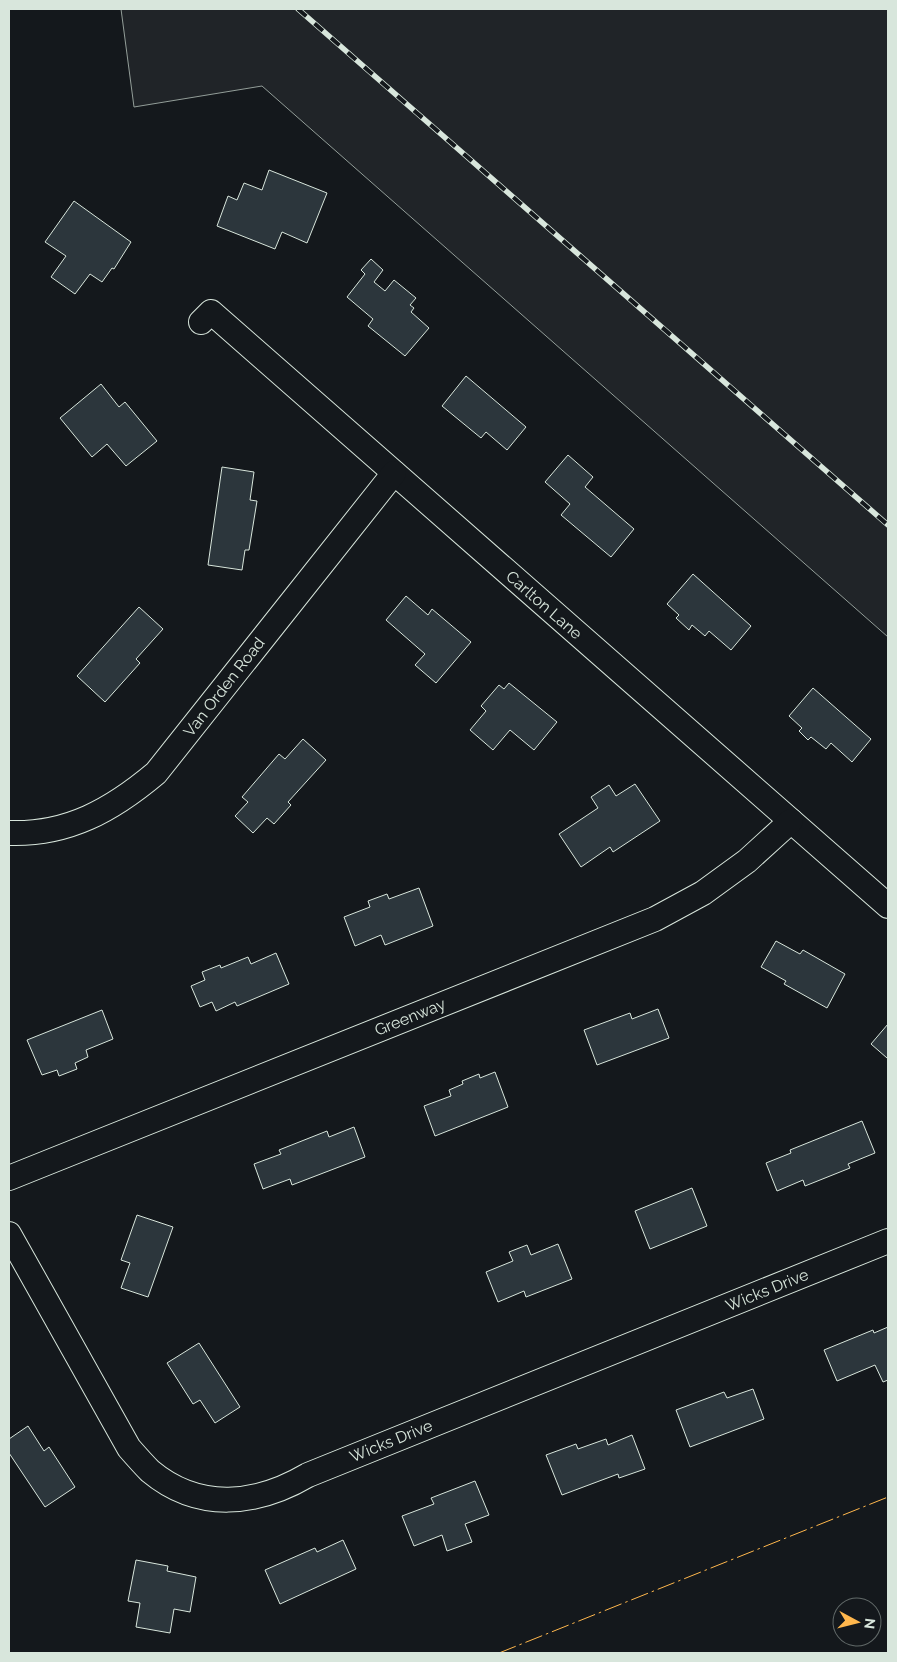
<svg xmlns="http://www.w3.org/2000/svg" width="897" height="1662" viewBox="0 0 897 1662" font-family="Raleway,sans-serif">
<rect width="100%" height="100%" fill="#14181c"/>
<path fill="#202428" stroke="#939e99" d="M121 9H888V637L262 86 134 107Z"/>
<g fill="#2c363c" stroke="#d8e6dc">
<path d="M269 170 327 193 307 243 282 232 275 249 217 226 228 196 237 200 244 183 262 190Z"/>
<path d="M74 201 131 242 114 269 112 268 102 282 90 274 75 294 51 277 66 256 45 242Z"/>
<path d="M371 259 383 270 374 282 385 291 394 280 416 298 410 305 414 308 411 312 429 328 405 356 368 326 373 319 347 297 365 274 361 270Z"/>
<path d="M466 376 526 427 507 450 486 432 481 438 442 406Z"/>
<path d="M101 384 119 407 125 402 157 441 126 466 107 444 92 457 60 418Z"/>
<path d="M568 455 593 477 585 487 634 529 611 557 561 515 570 504 545 482Z"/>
<path d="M222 467 254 472 250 500 257 501 249 550H245L242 570 208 565Z"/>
<path d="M693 574 751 626 731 650 709 631 705 636 692 625 689 630 676 618 679 615 667 604Z"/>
<path d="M406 596 428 615 432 609 471 642 436 683 415 665 425 654 386 620Z"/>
<path d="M139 607 163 629 136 659 140 663 105 702 77 676Z"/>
<path d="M509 683 557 722 534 750 510 730 493 750 470 730 486 711 481 706 499 685 504 689Z"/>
<path d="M813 688 871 739 852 762 831 743 826 749 811 737 808 740 799 731 802 728 789 716Z"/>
<path d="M303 739 326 760 288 802 291 805 274 824 267 818 253 833 235 816 248 802 242 797 279 754 285 759Z"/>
<path d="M635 784 660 821 613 852 610 847 581 867 559 834 598 808 591 797 609 785 616 796Z"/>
<path d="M419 888 433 926 385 945 381 935 355 946 344 917 370 907 368 901 387 894 389 899Z"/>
<path d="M776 941 800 954 803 950 845 974 827 1008 784 984 786 981 761 967Z"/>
<path d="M276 953 289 984 237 1006 235 1002 216 1011 212 1002 200 1007 191 986 205 980 202 972 220 965 221 968 248 957 251 964Z"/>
<path d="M658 1009 669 1038 597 1065 584 1030 630 1013 632 1019Z"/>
<path d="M102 1010 113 1039 86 1050 88 1057 75 1063 77 1069 59 1076 57 1070 42 1075 27 1040Z"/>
<path d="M888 1024V1057L887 1058 871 1044Z"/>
<path d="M495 1072 508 1107 435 1136 424 1106 451 1096 449 1090 463 1084 462 1081 479 1074 480 1078Z"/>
<path d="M862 1121 875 1153 848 1164 850 1168 805 1186 803 1180 777 1191 766 1163 791 1153 790 1150Z"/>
<path d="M354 1127 365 1157 292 1185 290 1179 263 1189 254 1164 281 1154 279 1150 327 1131 329 1137Z"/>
<path d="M692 1188 707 1226 650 1249 635 1211Z"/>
<path d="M137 1215 173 1227 148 1297 121 1288 130 1263 121 1260Z"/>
<path d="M558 1244 572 1279 526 1297 524 1291 498 1302 486 1272 513 1261 509 1252 527 1245 531 1255Z"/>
<path d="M888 1327V1380L883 1382 875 1365 837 1381 824 1350 873 1330 874 1333Z"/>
<path d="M199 1343 240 1407 215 1423 200 1400 193 1404 167 1363Z"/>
<path d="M753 1389 764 1419 690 1447 676 1410 724 1392 727 1398Z"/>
<path d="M28 1426 44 1451 49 1447 75 1487 45 1507 9 1453V1439Z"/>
<path d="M632 1435 645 1469 619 1478 618 1474 562 1495 546 1455 576 1444 578 1449 606 1439 608 1445Z"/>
<path d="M475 1481 489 1515 465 1524 472 1542 447 1551 442 1535 414 1546 402 1516 434 1504 431 1498Z"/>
<path d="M343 1540 356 1569 280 1604 265 1570 315 1548 317 1552Z"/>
<path d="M136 1560 168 1566 167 1571 196 1577 190 1612 174 1609 170 1633 136 1627 140 1603 128 1601Z"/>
</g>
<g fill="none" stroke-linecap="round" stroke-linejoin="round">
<g stroke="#d8e6dc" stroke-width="26">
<g id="street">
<path d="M201 322 211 312 888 906"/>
<path d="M9 833C68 835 112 810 156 773L394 473"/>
<path d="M9 1178 655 919 703 893 747 861 791 821"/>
<path d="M9 1234 129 1448C136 1456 143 1464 150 1471 199 1512 257 1505 308 1475L888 1241"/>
</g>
</g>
<use href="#street" stroke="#14181c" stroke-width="24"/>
<g stroke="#d8e6dc" stroke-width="5.5">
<path id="rail" d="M298 9 888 525"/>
</g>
<use href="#rail" stroke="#14181c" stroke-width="4" stroke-dasharray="11" stroke-linecap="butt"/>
<path stroke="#ffb74d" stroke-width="1" stroke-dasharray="18 4 2.5 4" stroke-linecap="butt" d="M499 1653 888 1497"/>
</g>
<g text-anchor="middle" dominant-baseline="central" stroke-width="4" stroke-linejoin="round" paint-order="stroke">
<g font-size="16" fill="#d8e6dc" stroke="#14181c">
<text transform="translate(544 605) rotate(41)">Carlton Lane</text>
<text transform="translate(224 687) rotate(-52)">Van Orden Road</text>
<text transform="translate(410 1017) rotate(-22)">Greenway</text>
<text transform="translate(767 1290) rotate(-22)">Wicks Drive</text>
<text transform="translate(391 1441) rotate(-22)">Wicks Drive</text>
</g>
</g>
<rect width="897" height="1662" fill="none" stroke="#d8e6dc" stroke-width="20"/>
<g transform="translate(857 1622) rotate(97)"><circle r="24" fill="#14181c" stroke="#626a69"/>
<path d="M0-4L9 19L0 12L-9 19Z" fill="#ffb74d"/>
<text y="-8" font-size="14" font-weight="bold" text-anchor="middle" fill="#d8e6dc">N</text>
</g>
</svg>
